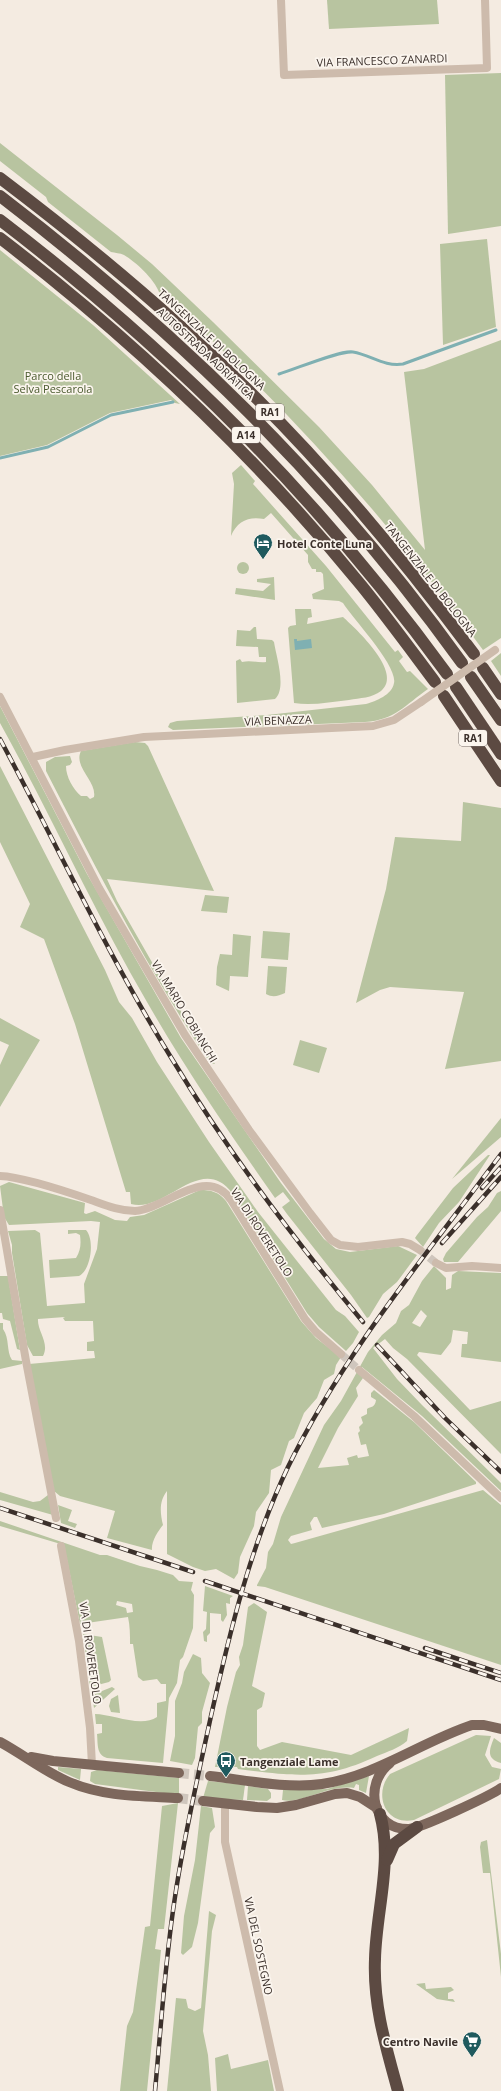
<svg xmlns="http://www.w3.org/2000/svg" width="501" height="2091" viewBox="0 0 501 2091" font-family="'Open Sans',sans-serif">
<rect width="100%" height="100%" fill="#f4ebe1"/>
<g fill="#b8c4a0" fill-rule="evenodd">
<path d="M327 0H437L439 24 329 29Z"/>
<path d="M501 73V226L448 234 445 75Z"/>
<path d="M0 143 117 235 152 264 213 322 319 427 372 485 425 550 404 372 424 369 501 340V638L483 650C388 519 280 399 159 292 154 279 136 262 124 255 120 253 115 253 111 252L48 202 46 197 0 161Z"/>
<path d="M487 239 496 327 443 345 440 244Z"/>
<path d="M0 250 93 325 180 404 175 403 171 400 110 413 47 445 0 456Z"/>
<path d="M241 465 255 481 253 484 326 566 395 652 398 650 403 657 399 661 407 672 410 671 428 689C405 705 395 720 365 722L173 730 168 727 170 723 177 721 267 715 366 704C376 701 392 695 394 683 398 666 353 619 343 603L339 601 313 599 312 594 324 589 323 574 321 572H316V569H312L308 562V555L271 513 264 519C249 516 237 521 231 536L234 484 232 473Z"/>
<circle cx="243" cy="568" r="6"/>
<path d="M274 577 275 600 235 594 236 588 263 591 271 584 257 582V579Z"/>
<path d="M295 609H311L312 617 308 618 307 624 343 617C356 629 404 673 381 691 372 698 360 698 349 700 331 702 311 706 294 703L288 628 290 626 296 625Z"/>
<path d="M254 627H256L257 639 272 640 274 642C276 656 287 688 275 699L237 703 236 661 240 659 242 662C251 660 258 663 266 662V657H259L258 647 236 646 237 630 250 631Z"/>
<path d="M501 653V676L491 661Z"/>
<path d="M0 706 87 874 181 1038 281 1183 324 1239 336 1249 350 1252 398 1246 417 1255 397 1282 383 1294 369 1317 367 1318 351 1295 287 1214 282 1207 290 1201 283 1192 275 1198C230 1134 186 1070 147 1002 94 911 51 815 0 723Z"/>
<path d="M135 742 145 743 148 746 214 891 107 879 117 901 173 999 215 1064 210 1063C148 970 97 870 46 771V762L55 757 70 756 72 762 70 765 66 766C66 777 73 789 81 796H87L90 799 94 797C97 781 73 767 81 751Z"/>
<path d="M0 766 105 970 119 1002 132 1018 157 1062 209 1142 258 1212 336 1310 345 1316 359 1332 353 1343 346 1351 319 1327 307 1313 232 1193C201 1152 165 1214 131 1204L130 1192H126L75 1024 44 939 20 927 30 904 0 842Z"/>
<path d="M463 802 501 808V1061L445 1069 464 992 390 987 380 990 356 1003 386 889 395 837 461 841Z"/>
<path d="M205 895 229 897 227 913 201 911Z"/>
<path d="M263 931 290 933 288 960 261 958Z"/>
<path d="M233 934 251 936 248 977 230 976 229 991 216 985 217 967 220 954 232 955Z"/>
<path d="M268 966 287 967 285 993C278 996 273 998 266 994Z"/>
<path d="M0 1018 40 1040 0 1107V1065L9 1045 0 1041Z"/>
<path d="M300 1040 327 1048 319 1073 293 1065Z"/>
<path d="M501 1118V1137L452 1179Z"/>
<path d="M488 1155H490L459 1202 439 1223 423 1247 415 1238 417 1235 453 1188Z"/>
<path d="M9 1182 85 1203 84 1213 86 1214 95 1211 115 1220 127 1221 130 1217 144 1215 200 1190C211 1190 219 1192 226 1201L301 1321 316 1338 341 1357 336 1365 334 1374 324 1380 317 1398 304 1413 294 1438 289 1441 281 1465 271 1470 269 1493 256 1512 254 1526 240 1557 238 1573 234 1579 216 1569 205 1571 193 1567 167 1554V1491C159 1501 160 1513 163 1525 158 1531 151 1542 152 1550L107 1538 115 1511 60 1496 54 1491 29 1364 95 1358 94 1351H87V1342L94 1341 93 1321H65L63 1318 65 1317 38 1319C37 1331 50 1343 43 1356H33L27 1345 12 1253V1245L8 1231 35 1230 40 1233 47 1306 85 1303 84 1284 97 1249 100 1222 91 1221 9 1225 4 1217 0 1186Z"/>
<path d="M501 1191V1211L458 1262H444L443 1259 446 1253 477 1217 488 1207 497 1193Z"/>
<path d="M68 1230H86C95 1240 91 1270 79 1276L50 1278 49 1260 76 1258C81 1250 81 1243 80 1235L76 1233 68 1234Z"/>
<path d="M434 1266 446 1278V1290L451 1288 452 1275 458 1271 501 1273V1362L461 1357 462 1344H467L468 1332 453 1330 451 1342 441 1355 419 1352 417 1355 470 1410 501 1401V1454L407 1359 393 1348 385 1339 373 1348 397 1379 422 1405 501 1483V1491L422 1416 362 1367 363 1378 356 1388 358 1396 338 1428 318 1468 349 1465 347 1458 357 1455 358 1458 369 1456 366 1444 361 1445 358 1433 360 1431 359 1427 363 1423 361 1417 367 1414V1409C371 1406 375 1408 376 1400L371 1397V1393L374 1390 414 1422 476 1482V1484L384 1514 322 1528 317 1517H314L310 1523 312 1530 291 1536 288 1540 291 1544 295 1543 483 1490 501 1505V1665L265 1587 257 1586V1585L266 1568 268 1552 273 1544 281 1517 324 1425 341 1401 368 1352 382 1335 396 1323 401 1311 409 1305 422 1281ZM421 1310 427 1316 420 1327 412 1323Z"/>
<path d="M0 1276H8L20 1350 17 1349 10 1321 3 1319 2 1313H0Z"/>
<path d="M0 1323H3V1329C10 1339 6 1351 12 1360L22 1361V1364L0 1369Z"/>
<path d="M0 1492 33 1502 40 1501 48 1495 53 1515 0 1500Z"/>
<path d="M58 1505 72 1510 68 1521 77 1524 75 1528 61 1523Z"/>
<path d="M0 1521 100 1555H107L140 1566 157 1570 173 1575 179 1581 193 1582 191 1590 194 1595 193 1628 183 1657 180 1660 177 1683 169 1698 163 1763 107 1758C96 1755 98 1743 97 1734L102 1733V1724H96L95 1714C112 1714 141 1728 157 1717V1703L166 1701V1684H161L157 1679 143 1681 138 1677 133 1644H130C130 1635 130 1626 128 1617L80 1624 64 1545 0 1526ZM117 1601 132 1604 133 1612 127 1613 126 1608 116 1605Z"/>
<path d="M205 1586 233 1596 230 1598V1604L226 1603 227 1615 223 1622 221 1620V1614L210 1613V1633L207 1636V1642L204 1641 203 1632 206 1629 207 1612 203 1611Z"/>
<path d="M254 1603 267 1612 252 1686 265 1693 262 1707 257 1710V1746L260 1750 282 1742 351 1755 409 1728 407 1741C399 1748 387 1752 377 1756 324 1781 294 1776 238 1769L237 1767H215L227 1707 236 1672 240 1665 239 1657 243 1645 248 1607Z"/>
<path d="M83 1634 102 1637 111 1680 109 1682 90 1687Z"/>
<path d="M193 1654 201 1658 202 1673 210 1683 202 1712V1723L198 1727 195 1758 192 1765 170 1761 175 1736V1701L182 1683 184 1672Z"/>
<path d="M112 1687 115 1689 94 1708 92 1695Z"/>
<path d="M118 1695 120 1713 111 1712 109 1706 111 1699Z"/>
<path d="M476 1735 491 1736 485 1755 492 1767 501 1769 499 1779 414 1820C385 1826 373 1794 390 1774Z"/>
<path d="M494 1738 501 1743V1763C486 1759 489 1750 494 1738Z"/>
<path d="M58 1767 81 1769 80 1780 58 1770Z"/>
<path d="M97 1770 179 1778V1795L95 1784 90 1781 91 1772Z"/>
<path d="M369 1776 366 1793 359 1790V1785L356 1784 354 1788C329 1784 299 1805 282 1800L283 1790 327 1789Z"/>
<path d="M208 1781 245 1785 243 1800 203 1798Z"/>
<path d="M248 1786 268 1789 271 1793V1798L267 1801 247 1800Z"/>
<path d="M178 1803 164 1929H158L155 1949 161 1950 147 2091H120L127 2026 133 2012 145 1927 150 1926 162 1806Z"/>
<path d="M201 1806 212 1808 215 1827 210 1833 198 1923 192 1947 183 1955 181 1953 184 1916 195 1860Z"/>
<path d="M487 1840 501 1954V1977L490 1873H483L480 1847 481 1842Z"/>
<path d="M209 1911 216 1915 212 1931 203 2031 208 2055 211 2091H167L176 1998 186 1999 188 2008 195 2011 201 2008Z"/>
<path d="M425 1983 426 1989 451 1987 454 1990 448 1993V1999H453L455 2002 437 1999 416 1984Z"/>
<path d="M228 2054 231 2069 268 2060 274 2091H217L215 2058Z"/>
</g>
<path fill="#7fb0b2" d="M294 639H297V641L311 639 312 648 295 650Z"/>
<g fill="none" stroke-linecap="round" stroke-linejoin="round">
<g stroke="#7fb0b2" stroke-width="3">
<path d="M279 374C296 369 340 350 353 352 371 355 384 367 403 364L496 330"/>
<path d="M0 458 48 447 111 415 173 402"/>
</g>
<g stroke="#cfc6bd" stroke-width="8" stroke-dasharray="8 4" stroke-linecap="butt">
<path d="M420 1250 436 1263"/>
<path d="M341 1354 359 1370"/>
</g>
<g stroke="#cfc6bd" stroke-width="10" stroke-dasharray="10 5" stroke-linecap="butt">
<path d="M179 1773 210 1776"/>
<path d="M178 1798 203 1801"/>
</g>
<g stroke="#cdbbac" stroke-width="8">
<path d="M281 0 284 75 487 68 485 0"/>
<path d="M0 697 99 888 185 1035 249 1130 310 1213 331 1240 340 1245 358 1247 402 1242 410 1244 420 1250"/>
<path d="M33 757 65 750 144 737 373 726 394 720 421 702"/>
<path d="M0 1176C23 1177 68 1192 91 1200 105 1205 119 1211 135 1211 166 1209 206 1164 231 1200L305 1319 316 1332 341 1354"/>
<path d="M0 1210 26 1361 56 1518"/>
<path d="M436 1263 446 1268 472 1266 501 1268"/>
<path d="M359 1370 414 1416 501 1498"/>
<path d="M61 1546 79 1641 90 1728 92 1765"/>
<path d="M225 1804V1842L280 2091"/>
</g>
<g stroke="#7d675c" stroke-width="10">
<path d="M0 1742C24 1755 45 1772 69 1782 104 1797 141 1796 178 1798"/>
<path d="M31 1757 53 1761 179 1773"/>
<path d="M390 1763C363 1784 372 1830 409 1829 421 1828 490 1796 501 1788"/>
<path d="M210 1776C245 1780 287 1789 322 1784 376 1776 421 1742 472 1725H484L501 1729"/>
<path d="M203 1801 257 1807 277 1808 296 1805 335 1794 347 1793 360 1797 377 1808"/>
</g>
<g stroke="#5c4a42" stroke-width="12">
<path d="M0 178C86 243 168 311 245 387 329 469 404 560 474 654"/>
<path d="M0 196C179 333 330 480 462 663"/>
<path d="M0 220C174 353 318 497 447 674"/>
<path d="M0 238C133 340 255 455 361 585 387 617 411 650 435 682"/>
<path d="M483 668 501 694"/>
<path d="M471 677 501 720"/>
<path d="M456 687 501 754"/>
<path d="M444 696 501 781"/>
<path d="M380 1814C393 1862 376 1911 375 1959 373 2005 386 2047 398 2091"/>
<path d="M387 1860 394 1844 417 1827"/>
</g>
<g stroke="#3b302b" stroke-width="4.5">
<g id="rail">
<path d="M0 739C57 845 108 956 172 1059 228 1152 293 1238 363 1322"/>
<path d="M482 1188 501 1167"/>
<path d="M442 1243 501 1177"/>
<path d="M377 1345 445 1418 501 1472"/>
<path d="M0 1508 193 1572"/>
<path d="M205 1581 501 1680"/>
<path d="M425 1648 501 1673"/>
<path d="M155 2091C161 2027 165 1961 175 1897 184 1836 198 1776 211 1716 230 1631 250 1547 288 1467 343 1354 426 1255 501 1154"/>
</g>
</g>
<use href="#rail" stroke="#fbf5ee" stroke-width="3" stroke-dasharray="9" stroke-linecap="butt"/>
<path stroke="#cdbbac" stroke-width="8" d="M421 702 495 650"/>
</g>
<defs>
<g id="hotel-pin" transform="scale(1)"><path d="M0 17L-7.5 6A9.5 9.5 0 1 1 7.5 6Z" fill="#1f5a5e" stroke="#fbf5ee"/><path d="M-6-4.5h1.5V1H6V5H4.5V3h-9V5H-6ZM-4 0a1.8 1.8 0 1 1 3.6 0ZM.5 0V-2.5h3Q6-2.5 6 0Z" fill="#fff"/></g>
<g id="bus-pin" transform="scale(1)"><path d="M0 17L-7.5 6A9.5 9.5 0 1 1 7.5 6Z" fill="#1f5a5e" stroke="#fbf5ee"/><path d="M-5-6H5V4H4V6H2V4H-2V6H-4V4H-5ZM-3.5-4V0h7V-4ZM-3.5 1.2v1.5H-2V1.2ZM2 1.2v1.5H3.5V1.2Z" fill="#fff"/></g>
<g id="supermarket-pin" transform="scale(1)"><path d="M0 17L-7.5 6A9.5 9.5 0 1 1 7.5 6Z" fill="#1f5a5e" stroke="#fbf5ee"/><path d="M-6-5.5h2.5l.6 2H6L4.5 2H-2.5L-4.4-4H-6ZM-1.5 3.2a1.3 1.3 0 1 0 .1 0ZM3 3.2a1.3 1.3 0 1 0 .1 0Z" fill="#fff"/></g>
</defs>
<g fill-rule="evenodd">
<use href="#hotel-pin" x="263" y="543"/>
<use href="#bus-pin" x="226" y="1761"/>
<use href="#supermarket-pin" x="472" y="2041"/>
</g>
<g text-anchor="middle" dominant-baseline="central" stroke-width="3.5" stroke-linejoin="round" paint-order="stroke">
<g fill="#fbf5ee" stroke="#756b66" stroke-width="1">
<rect x="256" y="404" width="28" height="16" rx="3"/>
<rect x="232" y="427" width="28" height="16" rx="3"/>
<rect x="459" y="730" width="28" height="16" rx="3"/>
</g>
<g font-size="10" font-weight="bold" fill="#3b302b">
<text x="270" y="412">RA1</text>
<text x="246" y="435">A14</text>
<text x="473" y="738">RA1</text>
</g>
<g font-size="11" fill="#3b302b" stroke="#fbf5ee">
<text transform="translate(382 60) rotate(-2)">VIA FRANCESCO ZANARDI</text>
<text transform="translate(212 339) rotate(43)">TANGENZIALE DI BOLOGNA</text>
<text transform="translate(206 353) rotate(43)">AUTOSTRADA ADRIATICA</text>
<text transform="translate(431 579) rotate(52)">TANGENZIALE DI BOLOGNA</text>
<text transform="translate(278 720) rotate(-2)">VIA BENAZZA</text>
<text transform="translate(185 1011) rotate(59)">VIA MARIO COBIANCHI</text>
<text transform="translate(262 1232) rotate(57)">VIA DI ROVERETOLO</text>
<text transform="translate(91 1653) rotate(82)">VIA DI ROVERETOLO</text>
<text transform="translate(259 1946) rotate(78)">VIA DEL SOSTEGNO</text>
</g>
<g font-size="11" fill="#4a5a2e" stroke="#fbf5ee">
<text x="53" y="375">Parco della<tspan x="53" dy="13">Selva Pescarola</tspan></text>
</g>
<g font-size="11" font-weight="bold" fill="#3b302b" stroke="#fbf5ee" text-anchor="start">
<text x="277" y="543">Hotel Conte Luna</text>
<text x="240" y="1761">Tangenziale Lame</text>
<text x="458" y="2041" text-anchor="end">Centro Navile</text>
</g>
</g>
</svg>
